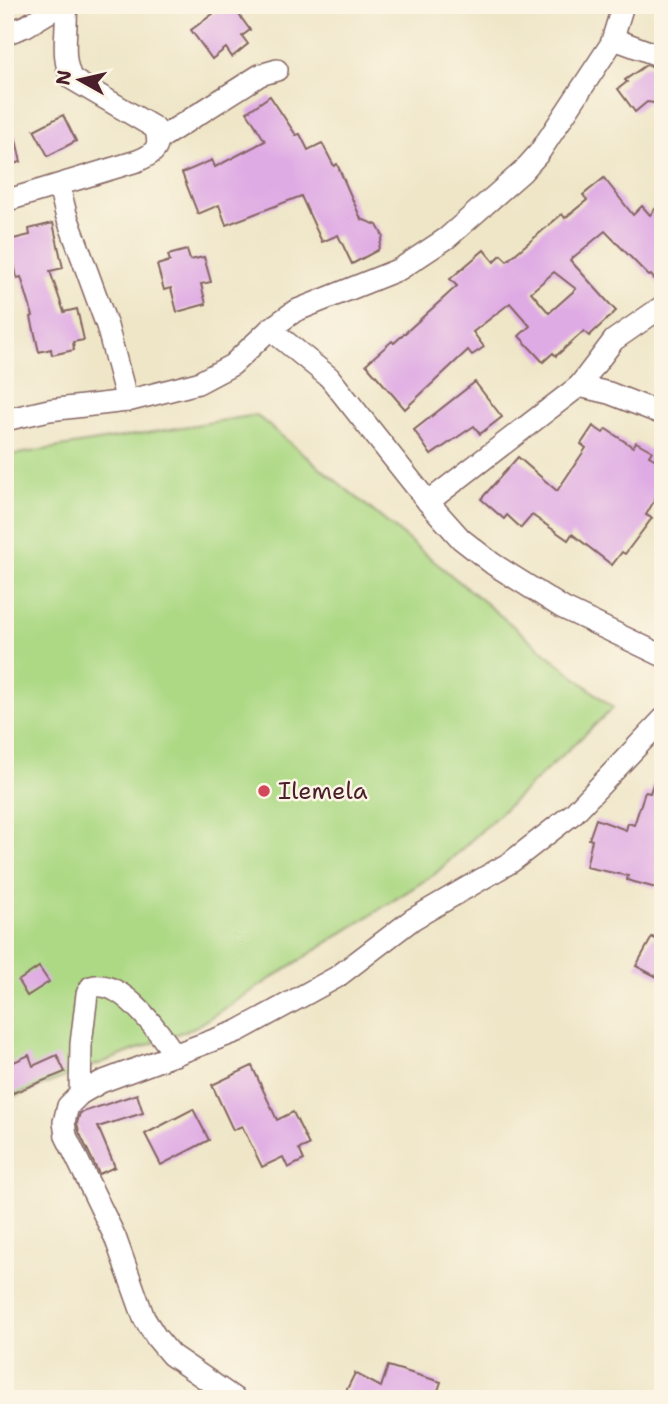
<svg xmlns="http://www.w3.org/2000/svg" width="668" height="1404" viewBox="0 0 668 1404" font-family="'Shantell Sans',sans-serif">
<rect width="100%" height="100%" fill="#fcf5e5"/>
<filter id="ink" filterUnits="userSpaceOnUse"><feTurbulence type="fractalNoise" baseFrequency=".0143" numOctaves="2"/><feDisplacementMap in="SourceGraphic" scale="14" xChannelSelector="R" yChannelSelector="G"/><feConvolveMatrix kernelMatrix="1 2 1 2 8 2 1 2 1" color-interpolation-filters="sRGB"/></filter>
<filter id="wash" filterUnits="userSpaceOnUse"><feTurbulence type="fractalNoise" baseFrequency=".00686" numOctaves="4" result="noise"/><feDisplacementMap in="SourceGraphic" scale="28" xChannelSelector="R" yChannelSelector="G"/><feGaussianBlur stdDeviation="1.57" result="paint"/><feColorMatrix in="noise" values="0 0 0 0 0 0 0 0 0 0 0 0 0 0 0 0 0 1.4 0 .05"/><feComposite in="paint" operator="in"/></filter>
<g filter="url(#wash)">
<rect width="100%" height="100%" fill="#efe6c8"/>
<path fill="#add985" stroke="#7c7c58" stroke-width="2" d="M256 415 613 708 435 874 195 1027 5 1100V456Z"/>
<g id="blocks">
<g fill="#dfabe4" fill-rule="evenodd">
<path d="M225 5H232L250 30 242 36 248 44 232 57 226 48 212 59 191 30Z"/>
<path d="M646 65 663 70V104L647 102 635 112 618 89 627 82 625 80Z"/>
<path d="M270 96 296 135 300 134 308 150 322 143 334 166 337 164 361 219 377 225 383 236 378 250 352 264 338 235 322 242 301 196 226 225 219 205 198 214 182 173 212 160 215 167 265 141 247 112Z"/>
<path d="M63 115 76 141 48 156 34 130Z"/>
<path d="M11 118 21 162 5 166V119Z"/>
<path d="M604 178 633 215 642 206 650 215 663 200V290L651 275 649 276 605 231 570 260 616 311 589 336 584 331 556 356 553 353 543 362 519 336 530 326 510 303 473 332 484 347 472 355 468 350 405 409 366 364 392 341 394 343 457 286 450 279 484 250 494 262 501 255 507 261 562 214 565 218 587 200 583 195ZM554 272 576 289 549 313 531 292Z"/>
<path d="M53 223 63 268 50 271 64 312 77 309 84 340 73 342 74 350 52 355 51 349 39 352 31 317 33 316 21 277 17 278 9 240 30 235 29 229Z"/>
<path d="M187 250 190 260 204 257 211 282 201 284 206 304 177 312 171 288 164 290 157 265 170 261 168 255Z"/>
<path d="M475 382 502 417 480 434 474 426 431 455 414 430Z"/>
<path d="M593 426 603 433 606 429 633 447 636 442 652 451 649 456 663 464V485L646 515 652 518 625 554 622 552 612 565 572 534 568 540 532 515 521 528 507 515 504 519 481 499 518 457 557 491 586 448 581 444Z"/>
<path d="M660 764 663 765V860L656 888 627 880 628 876 586 867 592 840 589 839 596 819 626 830 628 823 634 825 645 792 650 793Z"/>
<path d="M652 937 663 943V980L636 966Z"/>
<path d="M39 967 49 982 27 996 18 981Z"/>
<path d="M29 1055 33 1066 57 1055 65 1072 13 1093 5 1076V1066Z"/>
<path d="M252 1066 277 1120 293 1112 309 1145 299 1149 304 1160 288 1168 283 1157 262 1167 242 1126 233 1130 212 1085Z"/>
<path d="M137 1094 143 1113 98 1127 115 1167 99 1174 79 1132 77 1123 80 1113Z"/>
<path d="M193 1109 209 1140 161 1165 145 1134Z"/>
<path d="M388 1366 441 1382 435 1399H393L380 1395 378 1399H342L355 1373 381 1387Z"/>
</g>
</g>
</g>
<g filter="url(#ink)">
<use href="#blocks" fill-opacity="0" stroke="#846562" stroke-width="2"/>
<g fill="none" stroke-linecap="round" stroke-linejoin="round">
<g stroke="#846562" stroke-width="24">
<g id="minor">
<path d="M5 34 26 26 61 5"/>
<path d="M614 39 663 57"/>
<path d="M159 139 260 75 277 70"/>
<path d="M59 186 66 214 107 326 127 401"/>
<path d="M5 201 137 161C155 154 162 147 155 128L72 79C60 57 68 30 66 5"/>
<path d="M270 329 329 377 428 502 461 539 493 564 563 608 663 656"/>
<path d="M579 386 609 393 663 414"/>
<path d="M5 420 49 410 127 401 198 383 232 365 270 329 295 311 400 269 447 238 522 172 539 153 611 44 623 5"/>
<path d="M428 502 579 386 614 340 663 306"/>
<path d="M80 1094 81 1044 87 994 91 987C121 977 159 1032 175 1055"/>
<path d="M235 1399 171 1355 156 1337 144 1318 115 1237 66 1136 64 1122 68 1106 80 1094 101 1082 238 1031 337 977 413 919 511 862 574 813 663 719"/>
</g>
</g>
<use href="#minor" stroke="#fff" stroke-width="21"/>
</g>
</g>
<circle fill="#d1495b" stroke="#fcf5e5" stroke-width="2.5" cx="264" cy="791" r="7"/>
<g text-anchor="middle" dominant-baseline="central" stroke-width="5" stroke-linejoin="round" paint-order="stroke">
<g font-size="24" fill="#4a1f2b" stroke="#fcf5e5" text-anchor="start">
<text x="278" y="791">Ilemela</text>
</g>
</g>
<rect width="668" height="1404" fill="none" stroke="#fcf5e5" stroke-width="28"/>
<g transform="translate(80 80) rotate(278)" stroke="#fcf5e5" stroke-width="5" paint-order="stroke">
<path d="M0-5L12 26L0 18L-12 26Z" fill="#4a1f2b"/>
<text y="-10" font-size="19" font-weight="bold" text-anchor="middle" fill="#4a1f2b">N</text>
</g>
</svg>
